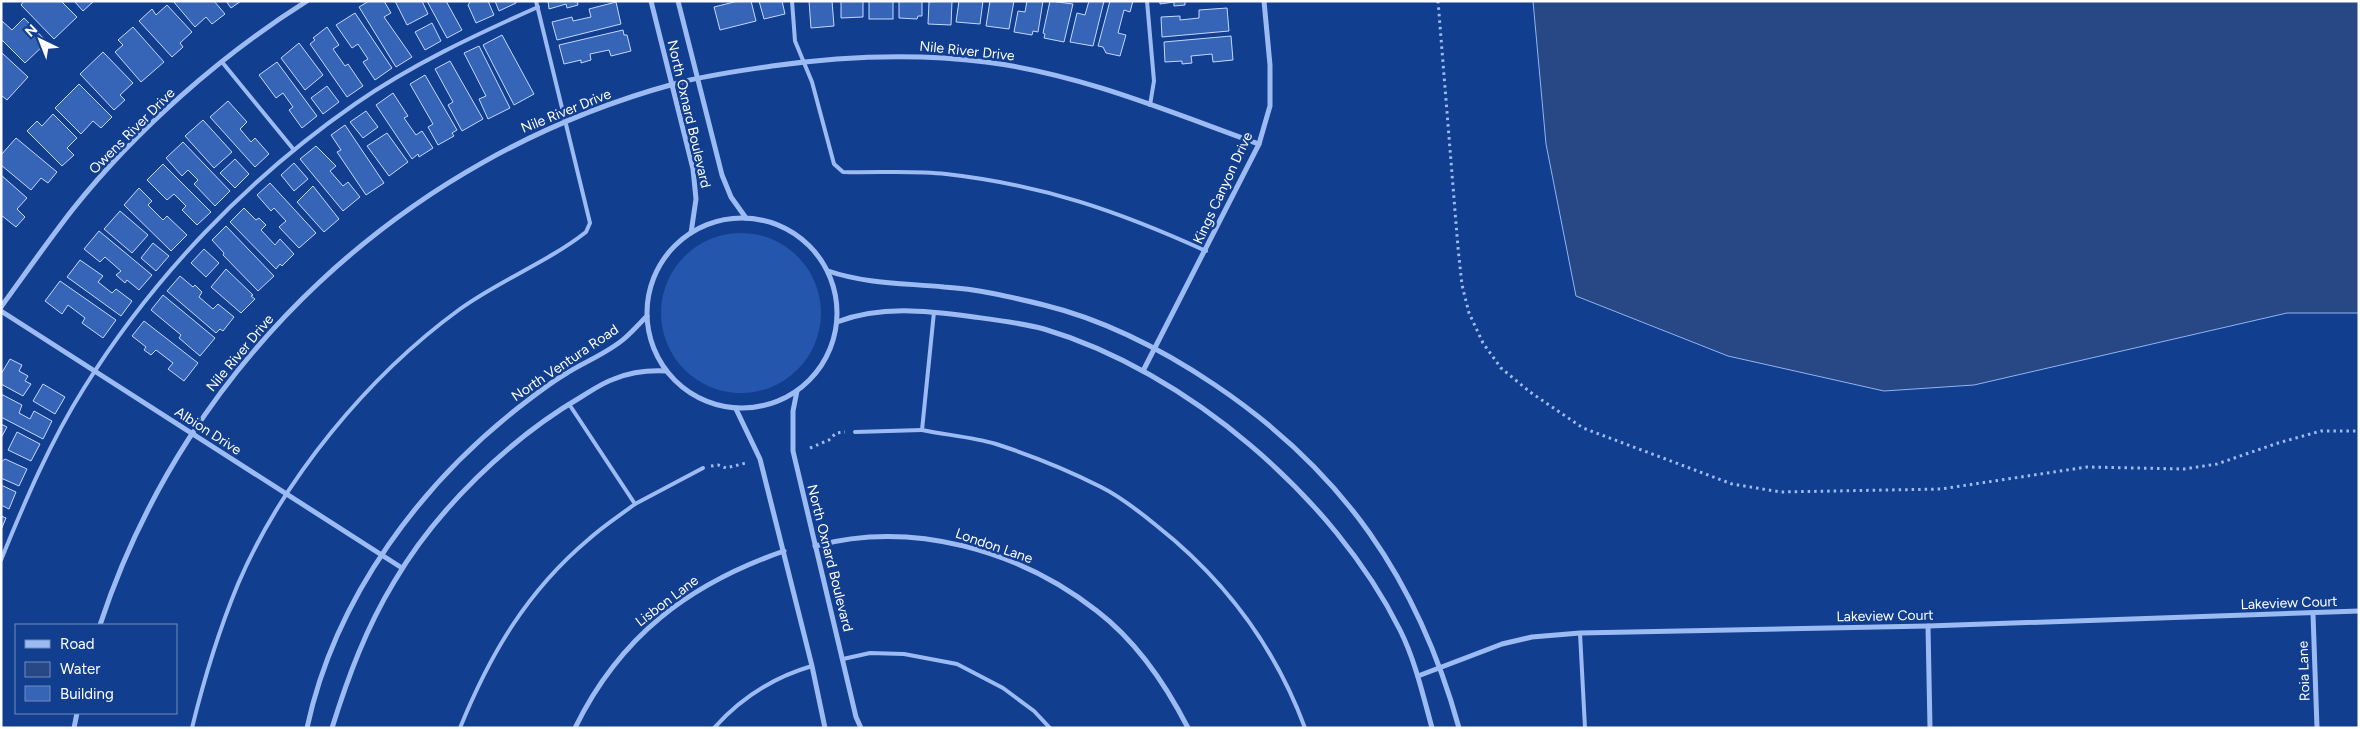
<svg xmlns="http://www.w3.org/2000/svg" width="2360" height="729" viewBox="0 0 2360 729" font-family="Figtree,sans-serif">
<rect width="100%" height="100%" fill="#123e8f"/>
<circle fill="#2456ae" cx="741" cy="313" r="80"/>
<path fill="#274885" stroke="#8eb5f5" d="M1533 1H2359V313H2287L1974 385 1884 391 1728 356 1576 296 1546 144Z"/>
<g fill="#3664b6" stroke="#c3d8fd">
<path d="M24 1H61L77 17 54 39 21 5Z"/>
<path d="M74 1H94L83 11Z"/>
<path d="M173 1H214L225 14 212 24 206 17 195 27Z"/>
<path d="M226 1H241L231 8Z"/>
<path d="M369 1H384L391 13 384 17 412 57 396 67 359 7Z"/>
<path d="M395 1H422L428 14 407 25Z"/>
<path d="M427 1H446L462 30 447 38Z"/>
<path d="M471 1H488L494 15 476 23 468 5Z"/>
<path d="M495 1H516V3L499 11Z"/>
<path d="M548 1H577L578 5 567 8 566 4 549 9Z"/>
<path d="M738 1H751L756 21 720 30 714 7Z"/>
<path d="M759 1H782L785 14 764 19Z"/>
<path d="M809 1H832L834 26 811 28Z"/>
<path d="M841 1H863V17L841 18Z"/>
<rect x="869" y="1" width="24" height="18"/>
<path d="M899 1H922V16H918L917 19 899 18Z"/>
<path d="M936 1H952L951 25 928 24 929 2Z"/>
<path d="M959 1H983L980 24 956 22Z"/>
<path d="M990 1H1014L1009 29 986 26Z"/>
<path d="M1027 1H1043L1038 32 1033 31 1032 35 1014 32 1018 11 1025 12Z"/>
<path d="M1050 1 1073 4 1064 42 1044 38 1045 34 1043 33Z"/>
<path d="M1089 1H1104L1093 46 1070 42 1077 13 1085 15Z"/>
<path d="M1110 1H1133L1130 12 1124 10 1118 33 1126 35 1120 56 1106 53 1103 47 1098 46Z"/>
<path d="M1160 1H1185V5L1174 6V2L1160 4Z"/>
<path d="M616 2 621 24 557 40 552 22 572 17 573 21 591 17 589 9Z"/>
<path d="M167 5 192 32 180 43 183 47 172 57 139 21 152 9 156 15Z"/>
<path d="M1227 8 1229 31 1162 37 1161 17 1180 16V20L1199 18V10Z"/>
<path d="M355 13 392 68 375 80 363 62 368 59 358 44 352 48 336 25Z"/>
<path d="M24 18 47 42 25 63 1 39 2 21 12 30Z"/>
<path d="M432 23 441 41 425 50 415 32Z"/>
<path d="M133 27 164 62 141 82 115 52 123 45 118 40Z"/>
<path d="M327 27 339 45 333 49 345 66 348 64 363 86 347 97 310 44 315 40 313 38Z"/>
<path d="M623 30 624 35H627L631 51 611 56 609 50 590 54 591 60 581 63V60L564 64 559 45Z"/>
<path d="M502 35 534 94 514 105 483 45Z"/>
<path d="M1231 36 1233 60 1213 62 1212 54 1191 56 1192 63 1182 64V61L1165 62 1164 42Z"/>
<path d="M299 43 323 75 305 90 281 58Z"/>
<path d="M479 46 510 108 488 119 479 99 486 96 464 53Z"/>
<path d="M1 52 28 77 7 100 1 95Z"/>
<path d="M103 52 133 83 120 95 125 100 114 110 80 74Z"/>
<path d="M450 61 483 119 462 131 448 105 453 102 435 69Z"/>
<path d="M277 62 317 116 302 128 289 110 293 107 283 93 276 98 259 75Z"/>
<path d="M425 75 457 130 452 133 454 136 438 145 428 127 433 124 410 84Z"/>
<path d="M79 84 112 117 101 128 93 121 81 134 55 108Z"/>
<path d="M327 86 339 102 323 114 311 98Z"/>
<path d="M393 93 408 116 404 118 416 135 422 131 433 148 419 157 418 154 412 159 376 105Z"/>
<path d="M228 101 247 122 240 129 251 142 255 138 269 154 255 167 210 117Z"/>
<path d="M366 111 378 127 363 138 350 122Z"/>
<path d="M53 114 77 138 67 148 74 155 62 166 27 131 37 121 42 126Z"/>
<path d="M203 120 232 152 214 168 185 136Z"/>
<path d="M345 125 384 183 366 195 337 152 341 150 331 135Z"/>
<path d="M387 133 408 162 389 176 367 146Z"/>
<path d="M16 138 57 172 48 183 41 178 31 190 1 165V155Z"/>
<path d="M183 142 230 191 215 206 194 184 198 180 188 170 182 176 166 158Z"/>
<path d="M316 146 336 166 330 171 343 186 348 182 360 197 343 211 300 159Z"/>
<path d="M235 159 249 174 235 188 220 173Z"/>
<path d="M294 163 308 179 294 191 281 175Z"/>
<path d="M163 164 211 212 197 225 182 210 186 206 174 194 167 200 147 180Z"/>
<path d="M1 175 27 198 17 209 25 217 16 227 1 215Z"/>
<path d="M270 183 316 233 299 248 279 227 286 221 274 208 271 211 257 195Z"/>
<path d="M313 186 339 219 324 232 297 202Z"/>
<path d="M139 188 152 201 148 205 163 220 167 216 187 235 171 251 124 205Z"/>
<path d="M244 208 256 220 259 218 266 225 261 230 275 245 280 239 294 254 282 266 280 264 276 269 230 222Z"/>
<path d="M120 211 148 235 132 253 104 229Z"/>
<path d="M226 226 274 276 258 291 223 255 224 253 212 240Z"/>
<path d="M99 231 152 275 139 290 127 280 125 283 116 275 121 271 105 257 100 262 84 249Z"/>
<path d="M153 243 169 256 156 271 141 258Z"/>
<path d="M204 249 219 263 206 277 191 263Z"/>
<path d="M80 260 103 276 98 282 112 293 116 289 132 301 121 316 67 277Z"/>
<path d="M226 269 253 295 251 296 255 299 241 313 211 287Z"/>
<path d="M180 276 193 287 195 285 202 292 199 297 213 309 218 304 234 317 223 331 220 329 216 333 167 291Z"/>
<path d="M60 281 116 320 103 338 82 323 85 318 68 305 62 314 45 301Z"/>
<path d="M163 295 215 338 200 356 179 338 181 335 151 310Z"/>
<path d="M144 321 198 363 184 381 168 369 173 363 156 350 151 355 144 350 146 347 132 336Z"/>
<path d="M10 359 22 365 19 371 28 376 25 381 31 384 23 396 1 384V374Z"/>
<path d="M43 384 65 397 55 414 33 401Z"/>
<path d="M1 394 22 405 19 413 30 419 34 411 52 421 43 439 1 417Z"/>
<path d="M1 424 7 427 1 438Z"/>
<path d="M17 432 40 444 31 461 8 450Z"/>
<path d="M5 459 27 469 19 486 1 478V462Z"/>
<path d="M1 485 16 492 9 509 1 505Z"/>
<path d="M1 516 6 518 1 530Z"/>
</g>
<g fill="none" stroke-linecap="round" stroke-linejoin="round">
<g stroke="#9cbbf2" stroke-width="3" stroke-dasharray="2.5 4" stroke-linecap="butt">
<path d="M1438 1 1458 248 1462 285 1469 313 1483 343 1501 368 1530 392 1583 428 1732 484 1781 492 1941 489 2087 467 2184 469 2217 464 2278 443 2321 431H2359"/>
<path d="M810 448 829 440 836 433 845 432"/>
<path d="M711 466 718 465 726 468 746 463"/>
</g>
<g stroke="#9cbbf2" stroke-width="4">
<path d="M792 1 795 41 812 82 834 164 843 172C877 173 912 170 946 174 1043 185 1118 211 1206 251"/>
<path d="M1147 1 1154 81 1150 105"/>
<path d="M222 62 294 150"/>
<path d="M934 312 922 430C946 435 973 437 996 444 1033 456 1068 470 1101 487 1121 497 1140 512 1157 526 1224 579 1275 647 1305 728"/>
<path d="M855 432 922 430"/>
<path d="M635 504 703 468"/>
<path d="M1 560C25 501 50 442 84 388 153 277 247 179 355 104 411 65 475 35 538 7"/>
<path d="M1580 633 1585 728"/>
<path d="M843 659 870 653 904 654 957 664 1003 688 1034 711 1050 728"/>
<path d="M192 728C204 679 219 630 238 584 283 479 368 376 460 309 500 280 548 262 586 232L590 223 536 1"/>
<path d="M460 728C490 654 527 591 589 539 603 526 619 516 635 504L569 404"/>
<path d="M714 728C741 698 774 677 812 666"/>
</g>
<g stroke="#9cbbf2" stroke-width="5">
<path d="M651 1 693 169 696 199 691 233"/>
<path d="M678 1 722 175 731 197 746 218"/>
<circle cx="742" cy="313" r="95"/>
<path d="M828 271C867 284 903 283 944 287 978 289 1011 297 1044 305 1105 320 1163 350 1215 385 1343 471 1418 580 1459 728"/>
<path d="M1 307C25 274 48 241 73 209 136 130 221 55 307 1"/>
<path d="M1 311 402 568"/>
<path d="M837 322C882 305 927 311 974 317 997 320 1022 323 1044 329 1186 371 1334 497 1400 630 1415 660 1423 695 1432 728"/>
<path d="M1143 371 1259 144 1270 106V65L1264 1"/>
<path d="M797 391 793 411V451L856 717 861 728"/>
<path d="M736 409 760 459 812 666 825 728"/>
<path d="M815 546C912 520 1019 550 1097 611 1136 641 1166 685 1188 728"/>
<path d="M2313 614 2317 728"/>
<path d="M100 625C187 360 406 157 674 84 706 75 739 71 772 66 843 56 915 53 986 62 1081 74 1170 112 1259 144"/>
<path d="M1928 626 1930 728"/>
<path d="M1418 676 1502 644 1532 637 1580 633 1928 626 2359 611"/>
<path d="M74 728 77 713"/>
<path d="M307 728C335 597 422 481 527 401 540 391 553 381 567 373 586 361 608 353 625 338 633 331 640 323 647 316"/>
<path d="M332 728C348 677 366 628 394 582 436 510 509 439 581 397 591 391 602 383 614 379 631 372 647 370 666 371"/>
<path d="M575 728C620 636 689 584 784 551"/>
</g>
</g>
<g text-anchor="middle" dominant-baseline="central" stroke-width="5" stroke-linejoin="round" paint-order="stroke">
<g font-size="14" fill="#fff" stroke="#123e8f">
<text transform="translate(967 51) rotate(6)">Nile River Drive</text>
<text transform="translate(566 111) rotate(-22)">Nile River Drive</text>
<text transform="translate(689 114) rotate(77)">North Oxnard Boulevard</text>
<text transform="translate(132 131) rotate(-45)">Owens River Drive</text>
<text transform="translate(1223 188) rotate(-65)">Kings Canyon Drive</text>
<text transform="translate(240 353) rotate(-50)">Nile River Drive</text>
<text transform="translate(565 363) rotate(-34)">North Ventura Road</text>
<text transform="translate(208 431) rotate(33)">Albion Drive</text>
<text transform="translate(994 546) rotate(19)">London Lane</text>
<text transform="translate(830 558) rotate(76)">North Oxnard Boulevard</text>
<text transform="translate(667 601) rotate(-37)">Lisbon Lane</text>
<text transform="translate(2289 603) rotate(-2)">Lakeview Court</text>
<text transform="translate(1885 616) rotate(-1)">Lakeview Court</text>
<text transform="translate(2304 671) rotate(-92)">Roia Lane</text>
</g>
</g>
<rect width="2360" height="729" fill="none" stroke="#ffffff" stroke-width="5"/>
<rect x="15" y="624" width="162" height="90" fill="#123e8f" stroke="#718bbc"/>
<rect x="25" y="640" width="25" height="8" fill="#9cbbf2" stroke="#718bbc"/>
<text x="60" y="649" font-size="15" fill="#ffffff">Road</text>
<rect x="25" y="662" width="25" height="15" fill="#274885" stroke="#718bbc"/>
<text x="60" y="674" font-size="15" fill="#ffffff">Water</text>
<rect x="25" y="686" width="25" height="15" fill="#3664b6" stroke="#718bbc"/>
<text x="60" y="699" font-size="15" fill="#ffffff">Building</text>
<g transform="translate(40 40) rotate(317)" stroke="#123e8f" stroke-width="4" paint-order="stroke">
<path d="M0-4L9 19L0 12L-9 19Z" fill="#ffffff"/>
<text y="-8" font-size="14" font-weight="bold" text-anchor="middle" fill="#ffffff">N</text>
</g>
</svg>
